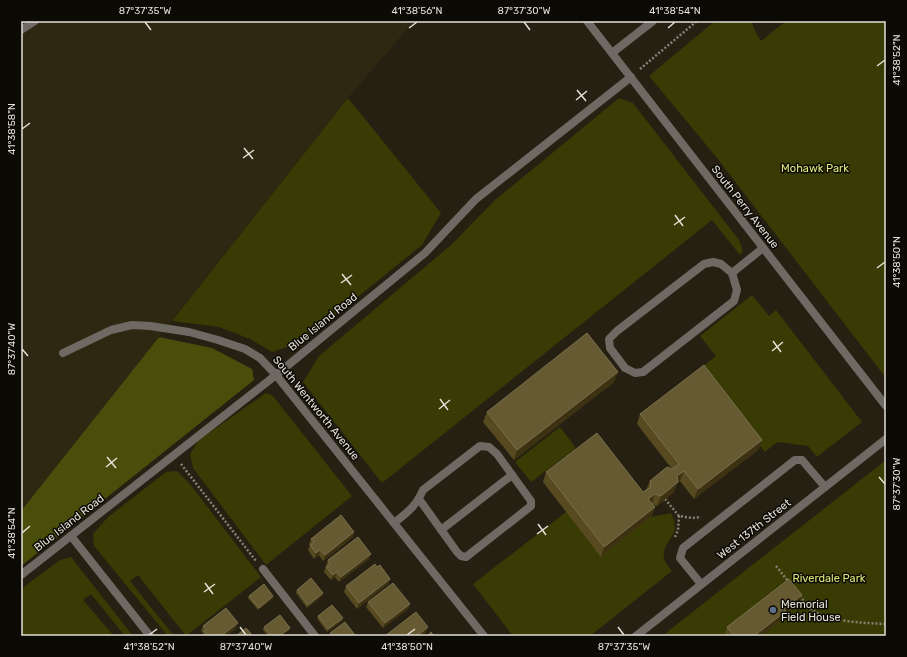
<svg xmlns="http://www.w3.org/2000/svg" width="907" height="657" viewBox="0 0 907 657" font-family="Rubik,sans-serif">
<rect width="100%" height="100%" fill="#252012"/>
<path fill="#2e2712" d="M21 21H414L348 98 21 511Z"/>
<g fill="#383b03">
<path d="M715 21H751L756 33 761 41 786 21H886V378L717 158 649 76Z"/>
<path d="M348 98 441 213 422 245 302 342 272 352 250 339 219 327 172 321Z"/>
<path d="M619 98 633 103 739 240 743 251 740 255 712 220 382 483 303 382 319 356 451 245 494 201Z"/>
<path d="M752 295 769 316 776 310 862 422 817 457 808 446 777 442 765 452 751 435 696 372 716 356 700 336Z"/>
<path d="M266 393 273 396 352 496 266 565 193 468 190 454 199 440Z"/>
<path d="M560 427 576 448 531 482 515 462Z"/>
<path d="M886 460V636H662Z"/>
<path d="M177 471 190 484 261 577 186 636 138 575 130 581 174 636H168L94 546 93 534 108 517 166 472Z"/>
<path d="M566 512 651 517 671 513C674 519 676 526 674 532 670 542 660 549 665 561 666 564 670 568 672 571L590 636H513L473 584Z"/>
<path d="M71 557 133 636H125L91 594 83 600 114 636H21V589L60 560Z"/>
</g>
<path fill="#494e0b" d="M159 337 212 348 252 369 254 380 21 566V511Z"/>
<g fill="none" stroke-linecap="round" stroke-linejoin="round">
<g stroke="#868277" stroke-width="2.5" stroke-dasharray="2 2" stroke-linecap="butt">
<path d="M640 69 697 21"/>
<path d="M181 464 256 561"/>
<path d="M665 499 679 516 692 518 701 517"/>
<path d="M675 537 678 530 679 516"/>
<path d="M776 566 788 581"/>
<path d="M800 596C804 602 809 608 815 612 832 622 866 623 886 624"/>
</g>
<g stroke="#6f6964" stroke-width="8">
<path d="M21 30 35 21"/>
<path d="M612 53 653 21"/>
<path d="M713 262 721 264 732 273 737 290 734 301 643 372 635 373 625 368 610 348 609 339 617 331 704 264Z"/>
<path d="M732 273 763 248"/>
<path d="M63 353 111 330 132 325 150 326 189 332 218 340 245 349 260 358 276 375"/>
<path d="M394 523C408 512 416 506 423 490L480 446 489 447 497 454 531 501V506L466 557 461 556 457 552 419 499"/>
<path d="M441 530 512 475"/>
<path d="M263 569 315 636"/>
<path d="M21 575 276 375 425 253 476 199 631 77"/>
<path d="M701 584 680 558 683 548 795 460H802L825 487"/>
</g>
<g stroke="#6f6964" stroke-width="8">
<path d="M587 21 886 406"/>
<path d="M276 375 484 636"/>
<path d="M71 536 150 636"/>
<path d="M636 636 886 439"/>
</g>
</g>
<g fill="#574920">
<path d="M614 382 514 460 483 422 487 412Z"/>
<path d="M640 414 762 440 758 450 694 499 680 481 677 483 674 492 657 506 652 504 655 507 651 517 601 557 543 482 546 472 643 492 646 490 650 481 672 469 637 424Z"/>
<path d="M353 537 323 561 319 555 314 559 308 550 310 545 309 544 311 539Z"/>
<path d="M369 559 339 582 335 577 331 580 324 572 328 560Z"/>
<path d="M377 567 390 579 388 584 357 609 344 592 346 586Z"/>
<path d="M297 590 323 593 322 596 307 608 296 593Z"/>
<path d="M802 595 799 603 785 613 783 619 762 636H725L724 635 727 627Z"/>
<path d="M249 596H273V598L258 610 248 598Z"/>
<path d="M368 602 408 609 383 628 366 607Z"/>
<path d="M318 616 342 621 327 632 317 618Z"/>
<path d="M203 626 236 628 226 636H202L203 633 201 631Z"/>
<path d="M264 627 290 628 289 630 281 636H268L263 630Z"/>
</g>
<g fill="#3c3212">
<path d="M618 372 614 382 514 460 517 450Z"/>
<path d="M762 440 758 450 694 499 698 489Z"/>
<path d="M684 471 680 481 677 483 674 492 657 506 661 496 677 476Z"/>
<path d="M655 494 652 504 648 499Z"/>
<path d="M655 507 651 517 601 557 604 547Z"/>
<path d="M354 532 353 537 323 561 325 555Z"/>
<path d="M320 550 319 555 314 559 316 553Z"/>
<path d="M371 554 369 559 339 582 341 577Z"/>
<path d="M337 572 335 577 331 580 333 575Z"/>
<path d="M390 579 388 584 357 609 359 603Z"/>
<path d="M323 593 322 596 307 608 308 605Z"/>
<path d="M802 595 799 603 785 613 783 619 762 636H754L784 609Z"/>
<path d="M273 596V598L258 610 259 608Z"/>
<path d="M410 604 408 609 383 628 385 623Z"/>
<path d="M343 618 342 621 327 632 328 629Z"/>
<path d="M238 623 236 628 226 636H221Z"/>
<path d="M428 627 426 633 422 636H417Z"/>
<path d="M290 628 289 630 281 636H279Z"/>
</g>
<g fill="#665a33" stroke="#796f4d">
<path d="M587 333 618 372 517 450 487 412Z"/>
<path d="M704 365 762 440 698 489 684 471 677 476 678 482 661 496 655 494 648 499 655 507 604 547 546 472 597 433 643 492 651 487 650 481 667 467 672 469 679 464 640 414Z"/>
<path d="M341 515 354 532 325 555 320 550 316 553 310 545 314 542 311 539Z"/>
<path d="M358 537 371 554 341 577 337 572 333 575 326 567 330 564 328 560Z"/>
<path d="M375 564 377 567 380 565 390 579 359 603 346 586Z"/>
<path d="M311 578 323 593 308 605 297 590Z"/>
<path d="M789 579 802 595 784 609 786 611 754 636H734L727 627Z"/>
<path d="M393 583 410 604 385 623 368 602Z"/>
<path d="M264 584 273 596 259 608 249 596Z"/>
<path d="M332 605 343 618 328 629 318 616Z"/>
<path d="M226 608 238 623 221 636H208L204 631 206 629 203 626Z"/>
<path d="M416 612 428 627 417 636H385Z"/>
<path d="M280 615 290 628 279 636H271L264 627Z"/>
<path d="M345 622 355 635 354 636H333L330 633Z"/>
<path d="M246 628 253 636H236Z"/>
<path d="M431 632 434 636H427Z"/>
</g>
<path fill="none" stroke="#e3e0d7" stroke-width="1.5" d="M145 22 151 30M524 22 530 30M409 28 417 22M668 28 675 22M877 66 885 60M577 90 586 101M576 100 587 91M22 129 30 123M244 148 253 159M243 158 254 150M675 215 683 226M674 225 685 217M877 268 885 262M342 274 351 285M341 283 352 275M773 341 781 352M22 349 28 356M772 351 783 342M440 399 448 410M439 409 450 400M107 457 116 468M106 467 117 458M879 477 885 484M538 524 546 535M22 533 30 526M537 534 548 526M205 583 213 594M204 592 215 584M240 627 246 635M618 627 624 635M149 635 157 629M407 635 415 629"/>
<circle fill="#5c6f8a" stroke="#0c0a05" stroke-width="1.5" cx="773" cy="610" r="4"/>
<g text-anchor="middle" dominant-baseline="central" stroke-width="3" stroke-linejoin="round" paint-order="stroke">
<g font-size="11" fill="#dee879" stroke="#0c0a05">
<text x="815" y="168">Mohawk Park</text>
<text x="829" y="578">Riverdale Park</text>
</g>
<g font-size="11" fill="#e3e0d7" stroke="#0c0a05">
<text transform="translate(745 207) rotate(52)">South Perry Avenue</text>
<text transform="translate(323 322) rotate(-39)">Blue Island Road</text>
<text transform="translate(316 408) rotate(51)">South Wentworth Avenue</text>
<text transform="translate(69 523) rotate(-38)">Blue Island Road</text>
<text transform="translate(754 529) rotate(-38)">West 137th Street</text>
</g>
<g font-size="11" fill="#e3e0d7" stroke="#0c0a05" text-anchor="start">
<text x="781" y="604">Memorial<tspan x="781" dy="13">Field House</tspan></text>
</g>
</g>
<rect width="907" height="657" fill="none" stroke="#0c0a05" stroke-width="44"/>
<rect x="22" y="22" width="863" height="613" fill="none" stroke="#e3e0d7" stroke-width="1.5"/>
<g font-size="10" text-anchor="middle" fill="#e3e0d7">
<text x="145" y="14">87°37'35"W</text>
<text x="417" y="14">41°38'56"N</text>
<text x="524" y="14">87°37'30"W</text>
<text x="675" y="14">41°38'54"N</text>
<text transform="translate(896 60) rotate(-90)" y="4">41°38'52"N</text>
<text transform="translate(11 129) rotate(-90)" y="4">41°38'58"N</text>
<text transform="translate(896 262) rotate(-90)" y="4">41°38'50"N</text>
<text transform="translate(11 349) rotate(-90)" y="4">87°37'40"W</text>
<text transform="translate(896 484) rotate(-90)" y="4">87°37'30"W</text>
<text transform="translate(11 533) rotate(-90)" y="4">41°38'54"N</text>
<text x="149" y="650">41°38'52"N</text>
<text x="246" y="650">87°37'40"W</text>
<text x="407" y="650">41°38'50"N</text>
<text x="624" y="650">87°37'35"W</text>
</g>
</svg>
